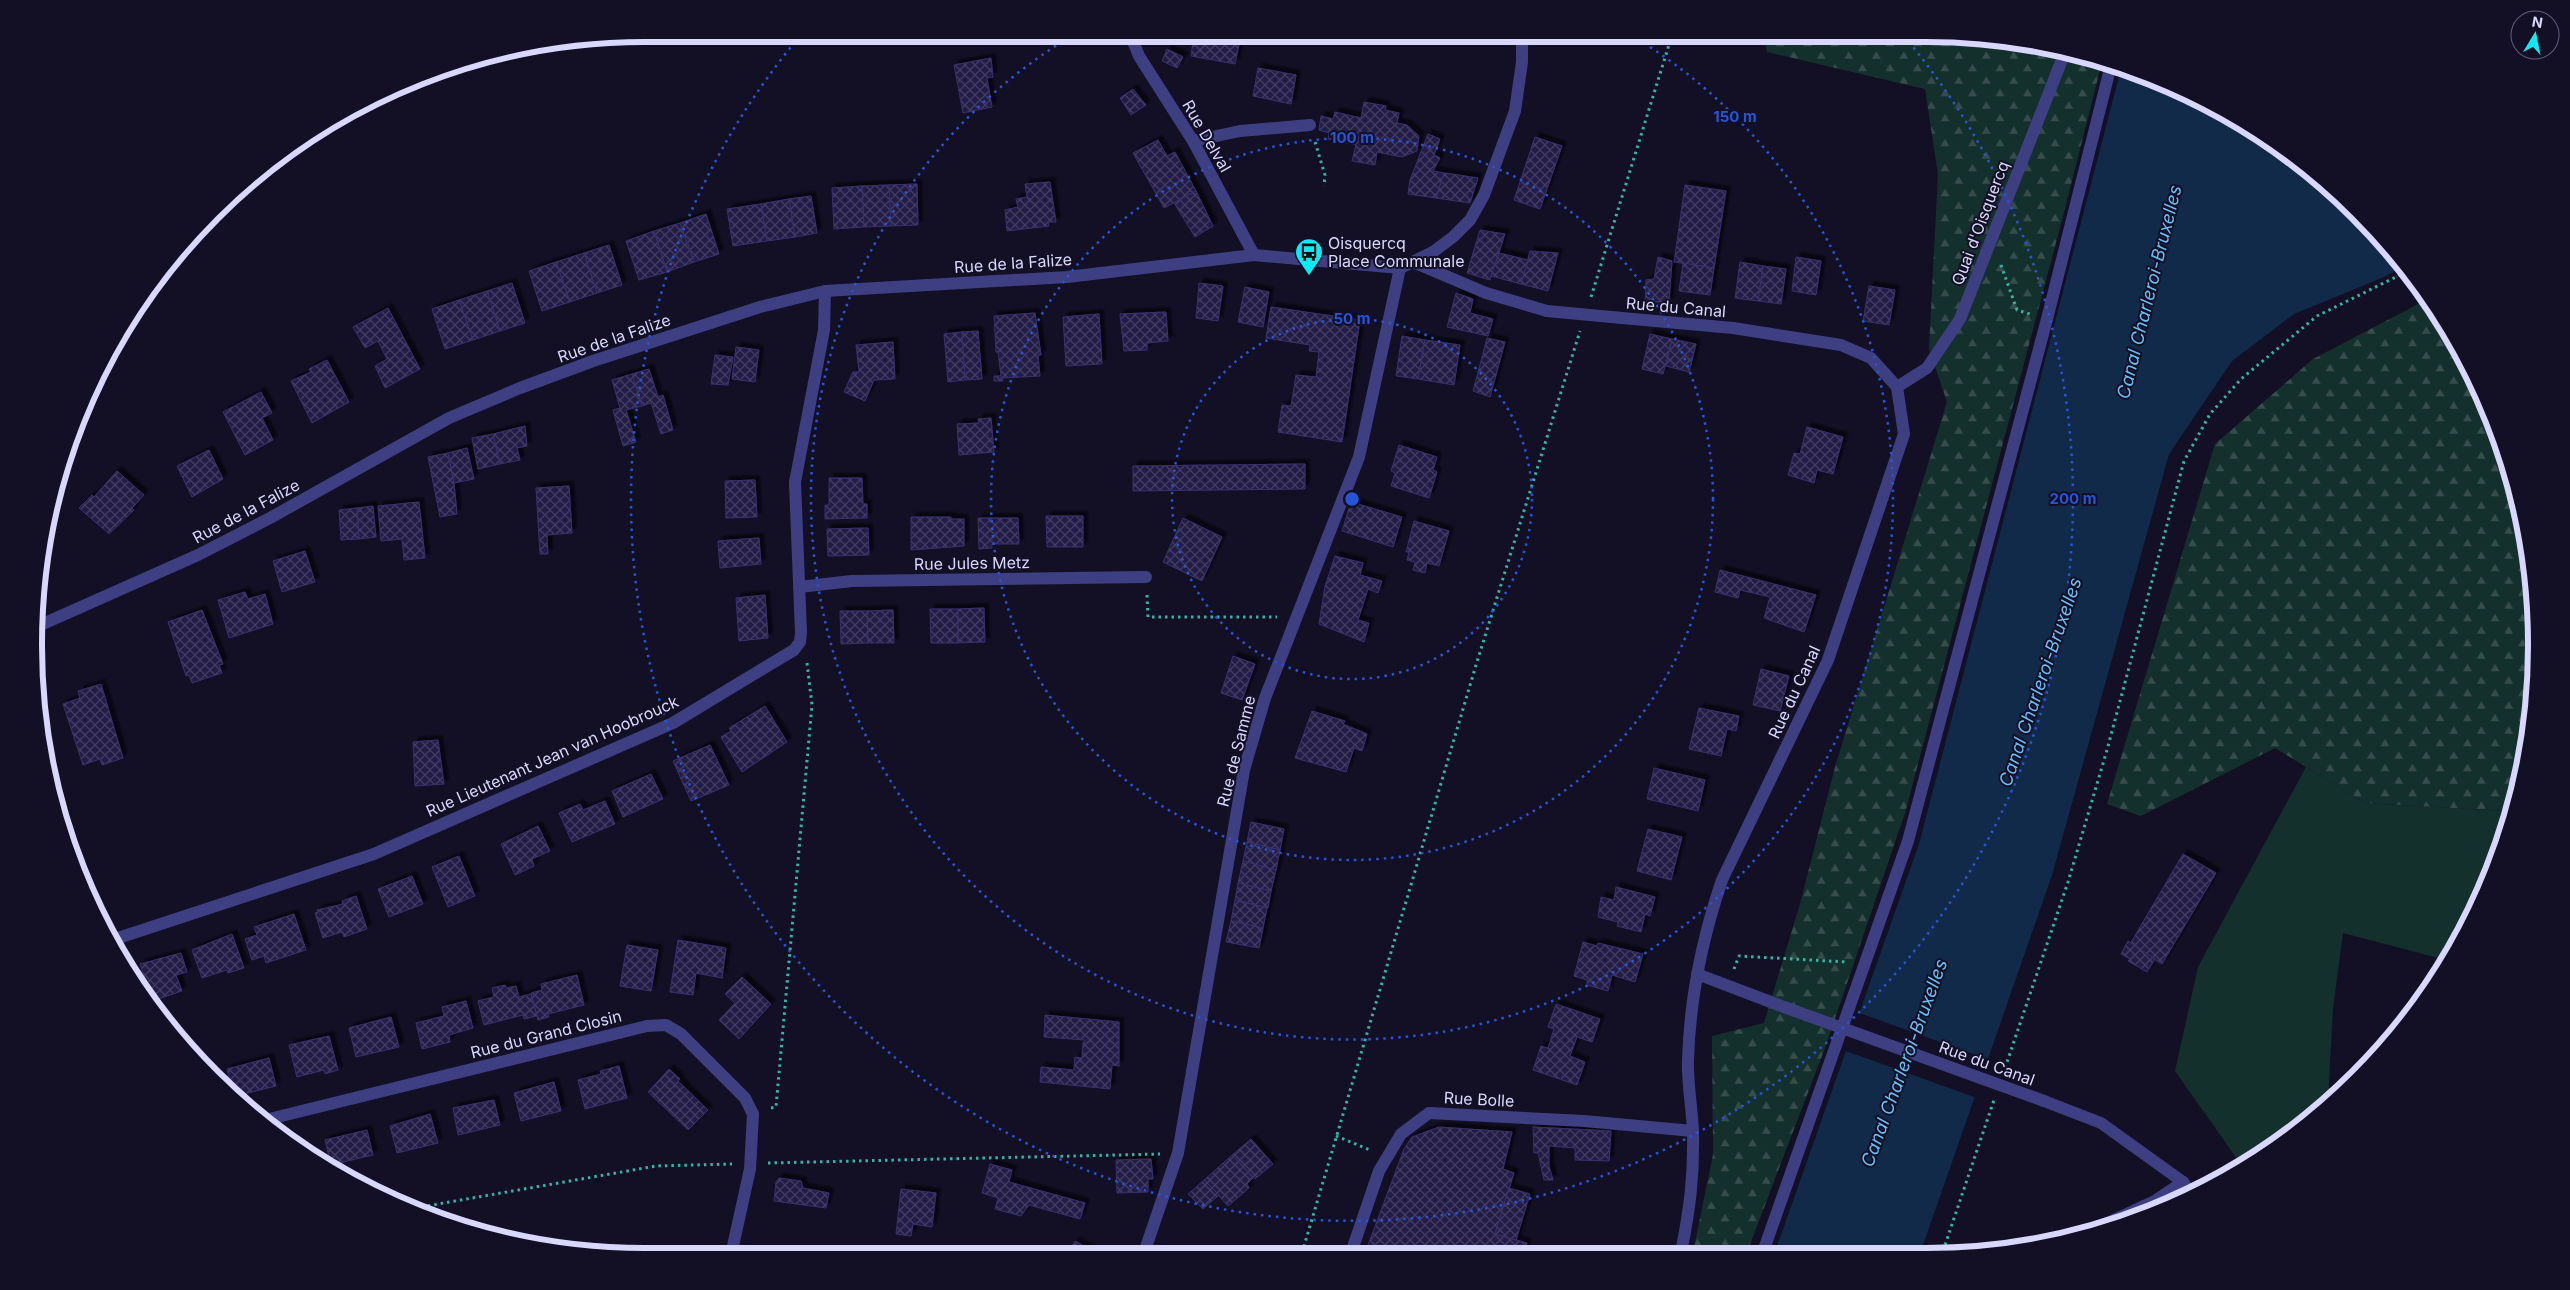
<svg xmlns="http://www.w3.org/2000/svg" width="2570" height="1290" viewBox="0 0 2570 1290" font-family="Inter,sans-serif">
<defs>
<pattern id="forest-firs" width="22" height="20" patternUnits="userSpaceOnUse" patternTransform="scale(1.25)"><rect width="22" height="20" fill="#14302d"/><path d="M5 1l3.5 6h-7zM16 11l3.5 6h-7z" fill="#364d4c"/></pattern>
<pattern id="building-cross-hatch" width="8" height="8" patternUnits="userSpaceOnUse" patternTransform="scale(1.25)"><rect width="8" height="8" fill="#231d46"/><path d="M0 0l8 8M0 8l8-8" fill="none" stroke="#423d62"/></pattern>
<filter id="shadow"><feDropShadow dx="4.5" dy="-4.5" stdDeviation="1" flood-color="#0009"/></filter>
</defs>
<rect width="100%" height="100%" fill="#131026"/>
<path fill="#14302d" d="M2306 767 2365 803 2505 811 2514 807 2473 915 2445 957 2442 959 2343 933 2333 1008 2328 1101 2297 1130 2240 1163 2175 1071 2198 967Z"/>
<g fill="url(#forest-firs)">
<path d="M1763 35H1965L2083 55 2102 62 2062 220 1905 813 1825 1048 1747 1252H1693L1713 1155 1712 1036 1764 1023 1800 904 1835 767 1947 402 1929 349 1938 174 1925 89 1767 52Z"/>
<path d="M2426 300 2454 339 2504 448 2531 565 2535 685 2514 807 2506 811 2365 803 2275 748 2141 816 2107 804 2215 444 2313 359Z"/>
</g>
<path fill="#112a4a" d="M2121 69 2195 97 2297 160 2384 242 2402 267 2384 277 2294 314 2232 361 2169 454 2052 875 1921 1251 1775 1252 1919 844Z"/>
<path fill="#131026" d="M1857 1012 1990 1060 1977 1098 1843 1050Z"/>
<g fill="url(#building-cross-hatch)" stroke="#393071" filter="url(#shadow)">
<path d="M1194 34 1241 35 1235 64 1191 56Z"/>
<path d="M1167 49 1183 57 1177 68 1162 61Z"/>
<path d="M991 58 993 77 987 78 992 107 963 113 954 65Z"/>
<path d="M1258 68 1296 75 1291 104 1253 96Z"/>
<path d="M1133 89 1146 105 1131 115 1120 98Z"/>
<path d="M1364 102 1386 106 1385 110 1399 113 1397 123 1407 125 1419 136 1417 151 1402 157 1377 152 1375 165 1352 161 1356 145 1328 139 1329 133 1319 130 1321 116 1333 119 1335 112 1361 118Z"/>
<path d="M1428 134 1440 139 1434 155 1440 158 1433 171 1444 173 1436 198 1408 194 1410 180Z"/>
<path d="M1535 137 1562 146 1540 209 1514 200Z"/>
<path d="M1158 140 1167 156 1175 152 1196 191 1164 208 1133 153Z"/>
<path d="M1444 173 1478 178 1470 203 1436 198Z"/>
<path d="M1050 182 1056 222H1048L1049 226 1007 231 1005 210 1018 207 1016 199 1027 197 1025 184Z"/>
<path d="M917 184 918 225 891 226 889 185Z"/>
<path d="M889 185 891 226 864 227 862 186Z"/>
<path d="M1685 185 1726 191 1714 268 1674 262Z"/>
<path d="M862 186 864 227 834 229 832 188Z"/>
<path d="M1196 191 1213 226 1195 237 1174 203Z"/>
<path d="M811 196 817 233 795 237 789 199Z"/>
<path d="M789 199 795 237 767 241 761 204Z"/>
<path d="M761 204 767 241 733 246 727 209Z"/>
<path d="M706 214 719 254 694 262 680 223Z"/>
<path d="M680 223 694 262 667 272 654 231Z"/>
<path d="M1480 230 1505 234 1490 280 1467 273Z"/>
<path d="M654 231 667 272 639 280 626 241Z"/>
<path d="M609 245 622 285 597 293 584 253Z"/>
<path d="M1530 251 1558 253 1548 291 1521 284Z"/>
<path d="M584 253 597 293 570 302 556 262Z"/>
<path d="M1499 253 1528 260 1521 284 1491 276Z"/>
<path d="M1658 257 1672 261 1669 302H1645L1646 280 1654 279Z"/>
<path d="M1796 257 1821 261 1816 295 1792 291Z"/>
<path d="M556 262 570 302 542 311 529 271Z"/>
<path d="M1740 262 1763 266 1758 301 1735 298Z"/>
<path d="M1683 263 1714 268 1710 295 1679 291Z"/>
<path d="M1763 266 1786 269 1781 304 1758 301Z"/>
<path d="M512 283 525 323 500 331 487 291Z"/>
<path d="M1199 283 1223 286 1218 321 1196 318Z"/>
<path d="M1869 286 1895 290 1889 325 1863 321Z"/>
<path d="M1245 287 1269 292 1263 327 1238 322Z"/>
<path d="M487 291 500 331 473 340 459 300Z"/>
<path d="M1456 293 1473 299 1470 313 1493 319 1488 336 1447 327Z"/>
<path d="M459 300 473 340 445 349 432 309Z"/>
<path d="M1271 307 1360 320 1342 442 1278 432 1282 405 1291 406 1296 375 1316 377 1319 352 1309 351 1310 345 1266 338Z"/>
<path d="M388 308 420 369 385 388 375 366 387 359 378 341 365 348 353 327Z"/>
<path d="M1166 312 1168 341 1147 343V350L1124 351 1120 314Z"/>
<path d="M1035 313 1041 355H1038L1040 376 1002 378 1003 381H994V376H1001L998 352H996L994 316Z"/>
<path d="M1099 314 1102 364 1066 366 1063 317Z"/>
<path d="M978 331 982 379 965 380 962 332Z"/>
<path d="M962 332 965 380 948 382 944 334Z"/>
<path d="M1650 334 1672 339 1663 374 1642 369Z"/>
<path d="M1402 336 1425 340 1418 379 1396 376Z"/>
<path d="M1487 338 1505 342 1490 397 1473 391Z"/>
<path d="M1672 339 1696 344 1689 372 1666 366Z"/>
<path d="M1425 340 1460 345 1454 385 1418 379Z"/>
<path d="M893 342 895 379 874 380 865 401 844 392 853 372H859L856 345Z"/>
<path d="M736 347 759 350 755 382 732 379Z"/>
<path d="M715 355 733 357 728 385 711 384Z"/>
<path d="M327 360 349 402 312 423 291 381 311 372 309 369Z"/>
<path d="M649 369 658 397 663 395 673 430 661 434 651 403 642 406 632 374Z"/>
<path d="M632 374 642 406 626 410 636 442 623 446 613 410 620 408 612 380Z"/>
<path d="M261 392 272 413 262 418 273 440 245 455 223 412Z"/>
<path d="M991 418 994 452 959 455 957 424 979 423 978 419Z"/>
<path d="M525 426 527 446 517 448 520 460 500 464 493 434Z"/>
<path d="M1807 427 1843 437 1833 474 1817 470 1814 483 1788 475 1794 453 1800 454Z"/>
<path d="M493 434 500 464 478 469 472 438Z"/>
<path d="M1399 445 1437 457 1433 470 1437 472 1429 498 1391 486 1395 473 1391 471Z"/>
<path d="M467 448 474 479 454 483 448 453Z"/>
<path d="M209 450 223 479 192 497 177 466Z"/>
<path d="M448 453 454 483 457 514 440 517 428 457Z"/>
<path d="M1305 464V489L1133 491V466Z"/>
<path d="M117 471 144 495 132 508 134 510 109 534 79 508 92 495 94 497Z"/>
<path d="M829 478H862L863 504H867V518L825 519V505H829Z"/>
<path d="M755 480 757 517 726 518 725 481Z"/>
<path d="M569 486 572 533 547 535 548 554H540L536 488Z"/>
<path d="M419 502 425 558 404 560 402 539 381 541 378 506Z"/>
<path d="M1351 502 1402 517 1393 547 1342 531Z"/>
<path d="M373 506 376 537 359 539 357 508Z"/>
<path d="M357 508 359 539 341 540 339 510Z"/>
<path d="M1046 516H1083V547H1047Z"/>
<path d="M911 517H951V519H964V546L911 550Z"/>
<path d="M978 518H1018L1019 544H992V548L979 549Z"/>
<path d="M1183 518 1222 537 1202 581 1163 562Z"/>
<path d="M1414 521 1449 531 1439 566 1427 563 1425 573 1413 570 1415 562 1407 560 1409 552H1406Z"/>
<path d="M868 528 869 555 828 556 827 529Z"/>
<path d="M759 538 761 564 720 568 718 541Z"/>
<path d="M305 551 315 582 282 592 273 561Z"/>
<path d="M1335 556 1363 563 1360 575 1382 581 1378 593 1368 589 1358 620 1369 623 1364 642 1319 624 1325 586Z"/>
<path d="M1720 570 1816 595 1804 632 1764 618 1770 597 1740 590 1738 598 1715 592Z"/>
<path d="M245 592 248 599 265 594 273 624 229 638 218 600Z"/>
<path d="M765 595 768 638 739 641 736 598Z"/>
<path d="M984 608 985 642 958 643V609Z"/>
<path d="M930 609H958V643H931Z"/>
<path d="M202 610 223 664 219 665 222 673 192 683 189 675 186 676 168 622Z"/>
<path d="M893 610 894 643H868L867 611Z"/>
<path d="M840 611H867L868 643 841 644Z"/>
<path d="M1233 656 1255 664 1242 700 1221 693Z"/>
<path d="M1761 669 1789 676 1780 711 1753 705Z"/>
<path d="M101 684 123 758 102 765 100 759 83 765 63 704 80 698 78 691Z"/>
<path d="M765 706 787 742 742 772 721 737 731 731 729 728Z"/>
<path d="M1699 708 1739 716 1736 731 1727 729 1721 756 1689 749Z"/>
<path d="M1312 711 1345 721 1343 724 1367 734 1362 751 1354 748 1346 772 1295 758Z"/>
<path d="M438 740 444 784 415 786 413 742Z"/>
<path d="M710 745 729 785 691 801 673 761Z"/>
<path d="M1654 768 1705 780 1698 811 1647 799Z"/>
<path d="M651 774 663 799 623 817 612 791Z"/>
<path d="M605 801 615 824 572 842 559 813 580 804 583 810Z"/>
<path d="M1251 822 1284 829 1280 850 1247 842Z"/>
<path d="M538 826 550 851 532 859 534 866 515 875 501 844Z"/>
<path d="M1648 829 1682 837 1671 880 1637 871Z"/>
<path d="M1247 842 1280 850 1276 870 1243 861Z"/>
<path d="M2183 854 2216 873 2162 964 2130 944Z"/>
<path d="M459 856 475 896 448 907 432 867Z"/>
<path d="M1243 861 1276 870 1271 891 1238 883Z"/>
<path d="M412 876 423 904 389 917 378 889Z"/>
<path d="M1238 883 1271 891 1268 908 1235 900Z"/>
<path d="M1616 887 1655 897 1650 916 1645 914 1641 932 1617 926 1618 922 1598 917 1601 897 1614 900Z"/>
<path d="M356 896 367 929 344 937 342 932 323 938 315 913 318 912 317 910 343 904 342 901Z"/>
<path d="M1235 900 1267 908 1263 928 1231 921Z"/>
<path d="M294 914 306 950 266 963 264 956 252 960 245 939 257 935 254 927Z"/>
<path d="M1231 921 1263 928 1259 948 1226 942Z"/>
<path d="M232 934 244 968 228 973 227 970 202 978 192 950Z"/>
<path d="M678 940 726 948 722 978 696 973 693 995 670 992Z"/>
<path d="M2128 941 2155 959 2147 972 2128 961 2130 959 2121 954Z"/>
<path d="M1583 942 1597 946 1598 943 1643 954 1635 982 1612 975 1608 991 1587 985V980L1574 976Z"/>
<path d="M627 945 658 950 651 991 620 986Z"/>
<path d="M181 953 187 972 176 975 182 991 152 1001 140 964Z"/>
<path d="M577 975 584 1005 548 1014 549 1017 538 1020 531 993 542 990 541 984Z"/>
<path d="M742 977 771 1004 739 1039 719 1020 735 1003 725 994Z"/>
<path d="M505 985 506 988 516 986 519 997 531 994 537 1016 524 1019 523 1015 484 1025 478 1001 494 997 492 988Z"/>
<path d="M466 1001 473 1028 449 1035 450 1042 422 1049 416 1023 444 1016 442 1007Z"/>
<path d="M1556 1004 1600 1019 1592 1042 1577 1037 1570 1056 1585 1062 1577 1085 1533 1070 1541 1046 1548 1048 1554 1029 1548 1027Z"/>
<path d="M1045 1015 1119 1022V1066L1112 1065 1110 1089 1040 1082 1041 1067 1074 1070 1075 1057 1082 1058 1083 1042H1085V1040L1044 1037Z"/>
<path d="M391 1017 399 1047 356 1057 349 1028Z"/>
<path d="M329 1036 338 1070 325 1074 324 1070 297 1077 289 1045Z"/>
<path d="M269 1058 276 1086 236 1096 233 1094 227 1069Z"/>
<path d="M619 1066 627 1098 585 1109 578 1080 601 1074 600 1071Z"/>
<path d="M669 1069 680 1079 678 1081 708 1110 688 1130 648 1092Z"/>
<path d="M554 1082 561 1111 521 1121 514 1093Z"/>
<path d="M494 1100 500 1125 458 1135 453 1108Z"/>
<path d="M430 1114 438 1143 397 1153 390 1126Z"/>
<path d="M1439 1127 1512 1132 1503 1169 1514 1173 1495 1234 1527 1243 1524 1252 1365 1253 1404 1149 1412 1137Z"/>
<path d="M1533 1127 1611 1131 1609 1161 1575 1160V1148L1549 1146V1166L1553 1180H1544L1538 1153H1534Z"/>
<path d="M367 1130 373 1155 331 1165 325 1140Z"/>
<path d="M1251 1139 1273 1164 1255 1179 1232 1155Z"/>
<path d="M1232 1155 1253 1178 1247 1184 1249 1188 1228 1206 1204 1180Z"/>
<path d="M1151 1159 1153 1179H1148V1192L1117 1193 1116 1160Z"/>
<path d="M990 1164 1012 1170 1009 1182 1085 1203 1080 1219 1029 1205 1021 1216 995 1209 998 1198 982 1193Z"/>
<path d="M779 1178 801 1181 803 1188 829 1193 826 1208 774 1201 776 1182Z"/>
<path d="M1204 1180 1219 1195 1203 1209 1188 1194Z"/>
<path d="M1509 1188 1530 1194 1516 1240 1495 1234Z"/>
<path d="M901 1189 936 1193 932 1227 913 1224 911 1236 896 1234Z"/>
<path d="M1075 1241 1098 1254H1067Z"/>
</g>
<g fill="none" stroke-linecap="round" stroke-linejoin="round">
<g stroke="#35b4a5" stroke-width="3" stroke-dasharray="2.5 4" stroke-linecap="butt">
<path d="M1315 142 1325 175 1324 186"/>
<path d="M2001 265 2017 310 2030 314"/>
<path d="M1591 297 1672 35"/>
<path d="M1147 595 1148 617H1277"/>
<path d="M1734 969 1739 956 1847 962"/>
<path d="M2005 1068 2068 882 2107 750 2184 461 2210 414 2241 379 2317 316 2406 272"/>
<path d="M771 1108 776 1107 812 705 807 663"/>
<path d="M1336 1136 1370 1150"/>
<path d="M768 1163 1160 1154"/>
<path d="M415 1208 656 1166 732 1164"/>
<path d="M1943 1251 1994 1100"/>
<path d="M1302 1253 1476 665 1580 331"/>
</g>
<g stroke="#3e3f83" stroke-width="12">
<path d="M1130 34 1139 56 1193 141 1254 255"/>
<path d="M1193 141 1240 131 1310 125"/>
<path d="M1413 262 1486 293 1547 311"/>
<path d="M1622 318 1733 328 1841 345 1871 358 1897 387 1904 434 1828 660 1722 880C1703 936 1690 998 1688 1059 1687 1083 1692 1107 1693 1131 1694 1175 1690 1209 1681 1252"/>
<path d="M1897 387 1927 368 1960 319 2065 52"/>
<path d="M799 587 852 581 1146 577"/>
<path d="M36 627 198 555 270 518 449 418 520 388 593 361 760 307 825 291 1067 277 1254 255 1400 268 1433 252 1453 237 1470 220 1484 195 1515 111 1522 62V35"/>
<path d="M112 940 374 854 673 723 794 650 800 642 801 633 795 482 824 330 825 291"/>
<path d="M1697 974 1784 1007"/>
<path d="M2044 1101 2101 1123 2183 1182 2190 1192"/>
<path d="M265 1120 647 1026 666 1025 681 1034 745 1098 753 1114 750 1169 731 1255"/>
<path d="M2103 1225 2155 1201 2183 1182"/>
<path d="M1763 1252 1908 841 2047 319 2111 65"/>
<path d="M1144 1253 1178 1153 1244 770 1265 698 1359 457 1400 268"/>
<path d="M1351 1253 1379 1171 1401 1134 1429 1113 1584 1121 1693 1131"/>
</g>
<g stroke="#3e3f83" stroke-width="12">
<path d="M1547 311 1622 318"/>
<path d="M1784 1007 2044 1101"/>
</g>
</g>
<g fill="none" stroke="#2655da" stroke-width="2.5" stroke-dasharray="2.5 5">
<circle cx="1352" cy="499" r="180"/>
<circle cx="1352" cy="499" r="361"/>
<path d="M1631 35A541 541 0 1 1 1073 35"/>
<path d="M1904 36A721 721 0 1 1 800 36"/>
</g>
<defs>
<g id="bus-pin" transform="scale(1.4375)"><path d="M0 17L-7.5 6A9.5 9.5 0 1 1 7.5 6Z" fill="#0cebf5" stroke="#131026"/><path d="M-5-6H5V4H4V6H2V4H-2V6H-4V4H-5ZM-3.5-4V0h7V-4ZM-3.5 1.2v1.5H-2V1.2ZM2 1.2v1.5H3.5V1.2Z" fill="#111"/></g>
</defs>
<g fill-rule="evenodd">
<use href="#bus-pin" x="1309" y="252"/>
</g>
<g text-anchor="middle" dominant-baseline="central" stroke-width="4" stroke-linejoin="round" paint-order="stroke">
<g font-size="16" fill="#d9d7fd" stroke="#131026">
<text transform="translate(1207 136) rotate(60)">Rue Delval</text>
<text transform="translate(1980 223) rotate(-69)">Quai d'Oisquercq</text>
<text transform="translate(1013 263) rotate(-4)">Rue de la Falize</text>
<text transform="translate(1676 307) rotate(5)">Rue du Canal</text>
<text transform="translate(614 338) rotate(-19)">Rue de la Falize</text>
<text transform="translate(246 511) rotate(-28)">Rue de la Falize</text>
<text transform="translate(972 563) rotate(-1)">Rue Jules Metz</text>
<text transform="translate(1794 692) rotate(-65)">Rue du Canal</text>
<text transform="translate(1236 751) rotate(-76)">Rue de Samme</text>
<text transform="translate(552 756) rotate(-24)">Rue Lieutenant Jean van Hoobrouck</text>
<text transform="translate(546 1034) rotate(-14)">Rue du Grand Closin</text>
<text transform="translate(1987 1063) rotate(20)">Rue du Canal</text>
<text transform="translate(1479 1099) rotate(3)">Rue Bolle</text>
</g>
<g font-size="16" fill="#d9d7fd" stroke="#131026" text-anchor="start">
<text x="1328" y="243">Oisquercq<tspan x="1328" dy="18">Place Communale</tspan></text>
</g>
<g font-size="18" font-style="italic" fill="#6abff9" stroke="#131026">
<text transform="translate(2149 292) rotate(-76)">Canal Charleroi-Bruxelles</text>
<text transform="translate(2040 682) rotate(-71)">Canal Charleroi-Bruxelles</text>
<text transform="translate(1904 1063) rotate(-70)">Canal Charleroi-Bruxelles</text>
</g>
</g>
<path d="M0 0H2570V1290H0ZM644 42H1926A602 602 0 0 1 2528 644V646A602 602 0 0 1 1926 1248H644A602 602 0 0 1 42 646V644A602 602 0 0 1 644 42Z" fill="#131026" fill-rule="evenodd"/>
<path fill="none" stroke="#d9d7fd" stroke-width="6" d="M644 42H1926A602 602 0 0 1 2528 644V646A602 602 0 0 1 1926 1248H644A602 602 0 0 1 42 646V644A602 602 0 0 1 644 42Z"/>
<circle cx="1352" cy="499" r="8" fill="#2655da" stroke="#131026" stroke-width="2.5"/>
<g font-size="15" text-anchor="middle" font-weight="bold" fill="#2655da" stroke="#131026" stroke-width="4" stroke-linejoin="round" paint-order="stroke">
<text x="1735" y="122">150 m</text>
<text x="1352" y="143">100 m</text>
<text x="1352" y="324">50 m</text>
<text x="2073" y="504">200 m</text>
</g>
<g transform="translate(2535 35) rotate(10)"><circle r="24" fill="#131026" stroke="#62607c"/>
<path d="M0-4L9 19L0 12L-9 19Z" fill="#0cebf5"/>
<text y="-8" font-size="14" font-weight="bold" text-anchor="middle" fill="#d9d7fd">N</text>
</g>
</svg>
